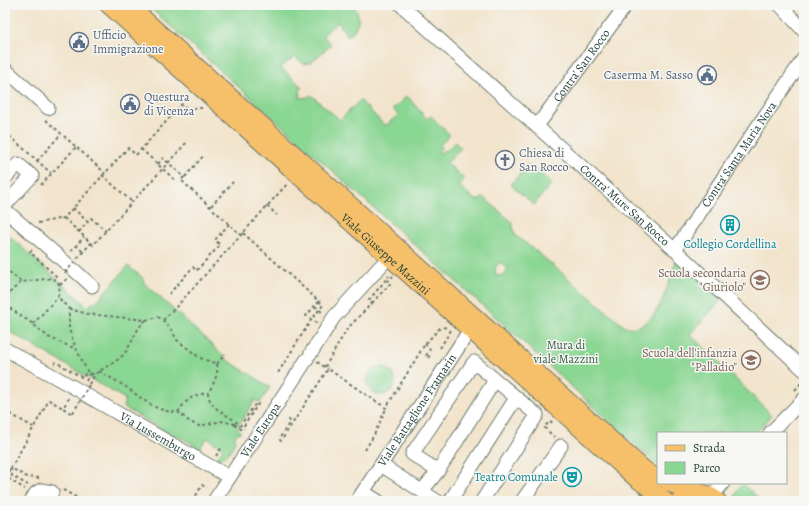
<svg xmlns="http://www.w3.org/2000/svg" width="809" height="506" viewBox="0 0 809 506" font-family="Alegreya,serif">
<rect width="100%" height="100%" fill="#f6f6f2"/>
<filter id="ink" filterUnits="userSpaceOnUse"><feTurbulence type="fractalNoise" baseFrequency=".025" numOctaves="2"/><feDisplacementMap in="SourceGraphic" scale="8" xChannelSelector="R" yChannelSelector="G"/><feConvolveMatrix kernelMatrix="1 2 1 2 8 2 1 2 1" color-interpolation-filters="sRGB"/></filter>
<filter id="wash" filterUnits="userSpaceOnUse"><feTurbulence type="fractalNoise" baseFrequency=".012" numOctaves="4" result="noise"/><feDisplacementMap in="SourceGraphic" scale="16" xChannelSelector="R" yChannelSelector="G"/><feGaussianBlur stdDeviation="0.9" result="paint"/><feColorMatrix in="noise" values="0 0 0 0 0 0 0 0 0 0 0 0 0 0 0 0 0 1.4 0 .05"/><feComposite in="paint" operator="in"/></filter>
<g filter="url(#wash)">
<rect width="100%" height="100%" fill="#f2e4cc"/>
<g fill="#8ad693" stroke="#548a64" fill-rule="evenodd">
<path d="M147 5H352C363 16 358 27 348 37L338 22 323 35 331 45 311 62 304 64 295 57 280 67 302 87 300 90V98L308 97 311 95 340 120 360 100 385 126 398 115 393 109 407 96 427 119 431 116 450 135 440 145 442 147 438 151 440 153 444 150 446 151 455 142 461 148 447 163 464 179 459 186 475 200H480L483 197 512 222 515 235 542 256 625 327C628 327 634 328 637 327 661 320 670 278 677 257L721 300 690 334 772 415 756 433H658V466L500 321ZM500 262 508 269 504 275 496 276 495 268Z"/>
<path d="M527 164 552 183 534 205 511 185Z"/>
<path d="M5 232 88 307 94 301 96 302 128 266 144 279V283L207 340 227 360 270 387 260 403 255 400 237 428 241 432 237 433 235 437C236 446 225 459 216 460L223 448 207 438 200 448 202 450 201 452 193 447V444L176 435H172L123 407 125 399 5 329Z"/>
<circle cx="381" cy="381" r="14"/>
<path d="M743 484 761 501H733L738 490Z"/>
</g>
</g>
<g filter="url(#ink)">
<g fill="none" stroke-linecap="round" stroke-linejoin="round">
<g stroke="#697769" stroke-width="15">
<g id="minor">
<path id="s1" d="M401 5 675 250 804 370"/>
<path d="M780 5 804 31"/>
<path d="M5 69 48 108"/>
<path id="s2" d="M537 126 626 5"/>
<path d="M5 178 18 164 32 176 5 205"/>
<path d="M5 210 67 264"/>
<path id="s3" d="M675 250 749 139 804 58"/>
<path d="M73 269 92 286"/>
<path d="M5 349 82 392"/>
<path d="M311 353 334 317 389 257"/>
<path id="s4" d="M86 395 229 477"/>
<path d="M770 433 804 399"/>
<path d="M381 465 437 501"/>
<path d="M438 471 412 454 474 362 537 415 482 501"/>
<path d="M422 491 438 471 495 380"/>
<path d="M363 492 378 501"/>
<path d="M712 496 723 483"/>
<path d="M31 501 36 493 41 490 52 492"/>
<path id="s5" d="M214 501 307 359"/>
<path id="s6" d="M357 501 475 322"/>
<path d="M450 501 516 398"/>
<path d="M522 501 561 446"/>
</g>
</g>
<g stroke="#697769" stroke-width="18">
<g id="major">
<path id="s7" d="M108 5 635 478 666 501"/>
<path d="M129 5 643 468 658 479"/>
<path d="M668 483 690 492"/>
<path d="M679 501C689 486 707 491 718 501"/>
</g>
</g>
<g stroke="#697769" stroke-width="2" stroke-dasharray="3 3" stroke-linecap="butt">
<path d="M46 120 105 173"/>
<path d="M5 132 51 173"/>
<path d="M141 149 176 181"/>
<path d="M5 150 10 155"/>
<path d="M37 161 61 134"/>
<path d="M158 164 163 158 184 177 181 180 241 235"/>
<path d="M102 175 132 202"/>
<path d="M185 177 204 155"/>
<path d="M41 185 76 147"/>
<path d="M211 206 233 182"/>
<path d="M267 206 277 215"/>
<path d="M73 208 88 222"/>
<path d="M64 218 91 243 77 259"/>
<path d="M38 223 64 218 128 148 136 155 182 104 189 111 192 108H202"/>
<path d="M79 232 91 218 106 231"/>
<path d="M243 233 323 305 311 320 278 373"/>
<path d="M91 243 93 245 188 141"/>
<path d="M76 245 83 252"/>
<path d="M32 250 30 252 56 276 54 278"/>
<path d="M71 251 84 237"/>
<path d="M5 268 21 282 53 278 60 285 58 297 69 309V329L75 346 71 347 48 337 33 324 5 305"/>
<path d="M60 285 68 278"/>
<path d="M169 294 193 267 196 271 220 245 215 240 229 224"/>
<path d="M5 297 21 282"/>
<path d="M372 303 390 284 387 282 393 276"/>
<path d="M315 306 323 313"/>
<path d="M69 309 88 314 146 320C135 329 133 343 124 354 116 363 104 367 94 375L87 371 75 346"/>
<path d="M146 320 158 317 163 320 172 331 177 340 200 358 217 364C219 373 213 386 208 393 210 412 230 413 240 426L256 403 258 404 243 427 244 429"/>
<path d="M163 320 176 307 288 183"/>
<path d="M317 323 306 316 319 301"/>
<path d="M33 324 58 297"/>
<path d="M425 344 430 349 426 356 428 358 430 355"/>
<path d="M440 348 451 330"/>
<path d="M317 362 328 369"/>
<path d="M54 364 56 362 83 378 87 371"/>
<path d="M217 364 225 354"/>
<path d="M325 367 347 329 372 303 369 300 389 276"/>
<path d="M99 371C108 377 117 381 126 387 143 399 157 413 178 412L190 422 199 426 222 421 234 424 235 421"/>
<path d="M86 381 90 373"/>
<path d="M89 384 94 376"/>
<path d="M795 390 803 381"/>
<path d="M69 398 63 408 72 414 79 403"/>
<path d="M5 411 33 427"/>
<path d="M178 412C187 399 192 395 208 393"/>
<path d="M289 419 290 422 279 439 281 441 328 369 386 408 425 344 440 328 447 327"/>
<path d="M552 421 549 425 547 424 544 427 554 437"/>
<path d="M234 424 243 431"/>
<path d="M365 450 374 435 386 409"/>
<path d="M216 456 222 447"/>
<path d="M11 468 12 476 28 485"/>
<path d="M10 469 6 477 25 489"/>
<path d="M39 478 27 477 11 468 49 400 63 408"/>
<path d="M63 490 83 501"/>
<path d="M5 500 7 501"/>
<path d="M176 501 177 499 181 501"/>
<path d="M193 501 202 485 207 488"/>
</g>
<use href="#minor" stroke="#fff" stroke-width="13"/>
<use href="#major" stroke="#f6c06b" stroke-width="16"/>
<g stroke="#697769" stroke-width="2" stroke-dasharray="3 3" stroke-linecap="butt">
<path d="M65 273 77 259"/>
<path d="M79 403 89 385"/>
</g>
</g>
</g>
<defs>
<g id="civic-ring" transform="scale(1)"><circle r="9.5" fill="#f6f6f2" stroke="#5c6f8a" stroke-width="1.5"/><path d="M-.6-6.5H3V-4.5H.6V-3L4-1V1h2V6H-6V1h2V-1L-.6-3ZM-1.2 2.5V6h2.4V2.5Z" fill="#5c6f8a"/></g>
<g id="church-ring" transform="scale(1)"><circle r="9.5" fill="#f6f6f2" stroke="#6b7280" stroke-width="1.5"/><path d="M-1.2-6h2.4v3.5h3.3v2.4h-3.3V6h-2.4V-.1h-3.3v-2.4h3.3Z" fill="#6b7280"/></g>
<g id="building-ring" transform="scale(1)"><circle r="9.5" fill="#f6f6f2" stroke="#0f9aa8" stroke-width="1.5"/><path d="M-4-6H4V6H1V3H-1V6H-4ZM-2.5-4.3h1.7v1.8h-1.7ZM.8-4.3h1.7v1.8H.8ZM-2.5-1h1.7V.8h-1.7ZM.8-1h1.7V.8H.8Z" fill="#0f9aa8"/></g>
<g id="school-ring" transform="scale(1)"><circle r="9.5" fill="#f6f6f2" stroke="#8d6e63" stroke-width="1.5"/><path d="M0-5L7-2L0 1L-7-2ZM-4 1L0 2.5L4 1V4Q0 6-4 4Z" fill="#8d6e63"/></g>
<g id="theatre-ring" transform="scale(1)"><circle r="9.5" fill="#f6f6f2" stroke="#0f9aa8" stroke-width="1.5"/><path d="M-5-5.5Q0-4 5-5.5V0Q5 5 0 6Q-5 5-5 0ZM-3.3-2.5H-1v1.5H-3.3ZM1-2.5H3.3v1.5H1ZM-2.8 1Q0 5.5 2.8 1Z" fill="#0f9aa8"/></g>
</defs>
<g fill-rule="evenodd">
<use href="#civic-ring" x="79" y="42"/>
<use href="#civic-ring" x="707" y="75"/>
<use href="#civic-ring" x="130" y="104"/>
<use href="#church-ring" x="505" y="160"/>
<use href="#building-ring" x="730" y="225"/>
<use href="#school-ring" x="760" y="280"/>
<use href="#school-ring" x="751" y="360"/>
<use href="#theatre-ring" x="572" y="477"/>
</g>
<g text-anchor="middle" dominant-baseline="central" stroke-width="3" stroke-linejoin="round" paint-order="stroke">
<g font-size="12" fill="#4e5e75" stroke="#f6f6f2" text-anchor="start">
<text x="93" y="35">Ufficio<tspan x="93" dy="14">Immigrazione</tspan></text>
<text x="693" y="75" text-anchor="end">Caserma M. Sasso</text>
<text x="144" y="97">Questura<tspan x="144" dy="14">di Vicenza</tspan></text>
</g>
<g font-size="12" fill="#1f3d34" stroke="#f6f6f2">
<text stroke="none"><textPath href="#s2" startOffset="75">Contra' San Rocco</textPath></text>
<text stroke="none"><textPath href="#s3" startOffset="115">Contra' Santa Maria Nova</textPath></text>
<text stroke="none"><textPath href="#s1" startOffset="300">Contra' Mure San Rocco</textPath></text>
<text stroke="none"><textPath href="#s7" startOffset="373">Viale Giuseppe Mazzini</textPath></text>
<text stroke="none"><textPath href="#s6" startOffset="109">Viale Battaglione Framarin</textPath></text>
<text stroke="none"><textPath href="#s5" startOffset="85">Viale Europa</textPath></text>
<text stroke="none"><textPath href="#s4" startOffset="83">Via Lussemburgo</textPath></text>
</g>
<g font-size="12" fill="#5b616d" stroke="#f6f6f2" text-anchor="start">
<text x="519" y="153">Chiesa di<tspan x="519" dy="14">San Rocco</tspan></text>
</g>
<g font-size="12" fill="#0d838f" stroke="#f6f6f2">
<text x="730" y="244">Collegio Cordellina</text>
<text x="558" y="477" text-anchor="end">Teatro Comunale</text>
</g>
<g font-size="12" fill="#785e54" stroke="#f6f6f2" text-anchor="end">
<text x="746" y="273">Scuola secondaria<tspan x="746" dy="14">"Giuriolo"</tspan></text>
<text x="737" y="353">Scuola dell'infanzia<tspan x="737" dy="14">"Palladio"</tspan></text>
</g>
<g font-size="12" fill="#345c47" stroke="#f6f6f2">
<text x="566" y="345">Mura di<tspan x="566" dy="14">viale Mazzini</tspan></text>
</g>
</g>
<rect width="809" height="506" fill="none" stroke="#f6f6f2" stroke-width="20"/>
<rect x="657" y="432" width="130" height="52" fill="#f6f6f2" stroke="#a0aca6"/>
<rect x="665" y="445" width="20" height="6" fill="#f6c06b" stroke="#a0aca6"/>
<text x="693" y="452" font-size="12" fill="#1f3d34">Strada</text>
<rect x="665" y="462" width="20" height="12" fill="#8ad693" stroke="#a0aca6"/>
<text x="693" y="472" font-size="12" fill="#1f3d34">Parco</text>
</svg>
